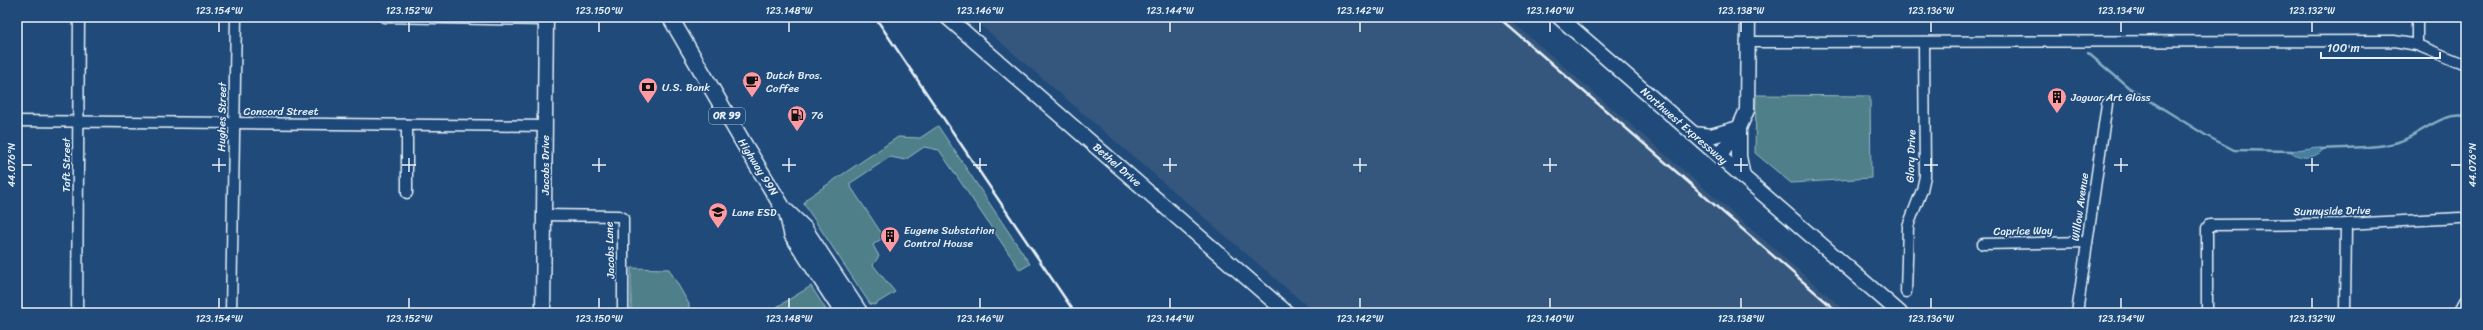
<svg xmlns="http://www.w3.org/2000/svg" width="2483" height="330" viewBox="0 0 2483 330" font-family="Sriracha,sans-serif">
<rect width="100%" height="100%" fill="#1f4a7a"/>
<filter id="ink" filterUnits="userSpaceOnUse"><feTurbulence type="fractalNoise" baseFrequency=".025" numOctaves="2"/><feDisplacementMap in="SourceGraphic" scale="8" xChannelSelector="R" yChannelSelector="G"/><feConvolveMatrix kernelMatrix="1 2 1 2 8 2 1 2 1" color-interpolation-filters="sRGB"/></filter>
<g filter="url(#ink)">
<path fill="#34567d" d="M971 17H1507L1848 313H1315Z"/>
<g fill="#50808a" stroke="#9cb8c1">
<path d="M1756 95 1870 96 1871 178 1791 183 1755 153Z"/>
<path d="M938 126 1030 264 1020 270 939 150 924 147 905 160 890 157 849 184 884 237 873 245 879 256 873 265 895 292 874 305 870 304 804 204 806 199 898 137 920 138Z"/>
<path d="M631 268 669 269 689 304V310L684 313H631Z"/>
<path d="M811 286 828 313H774L772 310Z"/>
</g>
<path fill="#467fa0" stroke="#87adc3" d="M2317 147 2324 149C2315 159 2300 160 2290 151Z"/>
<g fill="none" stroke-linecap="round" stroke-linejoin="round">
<g stroke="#87adc3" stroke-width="2.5">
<path d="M2088 53 2128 87 2207 136 2234 150 2292 151"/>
<path d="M2321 149C2344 147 2377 149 2398 142 2421 135 2440 112 2466 116"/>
</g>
<g stroke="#e8f1f8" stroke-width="13">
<g id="street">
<path d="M384 17 546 20"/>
<path d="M1748 42 2394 41 2417 45 2466 65"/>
<path d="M2417 45V17"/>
<path d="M17 121 545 126"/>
<path d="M407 125V193"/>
<path d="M544 215 619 216 623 218V313"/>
<path d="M1983 244 2087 242"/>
<path d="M1906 292 1908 226 1922 190 1925 176 1924 42"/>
<path d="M77 313 79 17"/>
<path d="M231 313 236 17"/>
<path d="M2077 313 2107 104"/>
<path d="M2207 313V228L2209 225 2346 224 2460 218"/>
<path d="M2345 313 2346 224"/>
<path d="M2459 313 2466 300"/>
</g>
</g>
<g stroke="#e8f1f8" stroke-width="17">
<g id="secondary">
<path d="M947 17 1287 313"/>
<path d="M1559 17 1900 313"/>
<path d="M1693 134 1711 136 1739 128V156L1743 177"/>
<path d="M1719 156 1739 128 1747 110 1748 17"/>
<path d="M543 313 546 17"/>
</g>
</g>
<g stroke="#e8f1f8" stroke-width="18">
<g id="primary">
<path d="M670 17 744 144 783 208 804 228 860 313"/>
<path d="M787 213 792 235 843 313"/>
</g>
</g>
<use href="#street" stroke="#1f4a7a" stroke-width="10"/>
<use href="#secondary" stroke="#1f4a7a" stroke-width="14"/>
<use href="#primary" stroke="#1f4a7a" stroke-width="15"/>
<g stroke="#e8f1f8" stroke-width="2.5">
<path d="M875 17 1075 313"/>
<path d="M1498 17 1839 313"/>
</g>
</g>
</g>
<path fill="none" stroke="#e8f1f8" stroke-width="1.5" d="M219 22V32M409 22V32M599 22V32M789 22V32M980 22V32M1170 22V32M1360 22V32M1550 22V32M1741 22V32M1931 22V32M2121 22V32M2312 22V32M219 158V172M409 158V172M599 158V172M789 158V172M980 158V172M1170 158V172M1360 158V172M1550 158V172M1741 158V172M1931 158V172M2121 158V172M2312 158V172M22 165H32M212 165H226M402 165H416M592 165H606M782 165H796M973 165H987M1163 165H1177M1353 165H1367M1543 165H1557M1734 165H1748M1924 165H1938M2114 165H2128M2305 165H2319M2451 165H2461M219 298V308M409 298V308M599 298V308M789 298V308M980 298V308M1170 298V308M1360 298V308M1550 298V308M1741 298V308M1931 298V308M2121 298V308M2312 298V308"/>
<defs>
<g id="cafe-pin" transform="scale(1)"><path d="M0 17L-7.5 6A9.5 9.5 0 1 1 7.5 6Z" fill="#ff9aa2" stroke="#1f4a7a"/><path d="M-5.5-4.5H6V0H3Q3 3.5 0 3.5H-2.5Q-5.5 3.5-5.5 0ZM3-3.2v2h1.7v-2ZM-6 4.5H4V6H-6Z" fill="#111"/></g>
<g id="bank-pin" transform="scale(1)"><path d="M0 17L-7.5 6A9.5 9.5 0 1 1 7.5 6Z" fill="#ff9aa2" stroke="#1f4a7a"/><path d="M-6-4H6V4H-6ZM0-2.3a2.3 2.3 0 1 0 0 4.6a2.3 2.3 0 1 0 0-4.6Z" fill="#111"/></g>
<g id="building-pin" transform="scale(1)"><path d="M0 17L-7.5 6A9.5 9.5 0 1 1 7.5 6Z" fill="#ff9aa2" stroke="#1f4a7a"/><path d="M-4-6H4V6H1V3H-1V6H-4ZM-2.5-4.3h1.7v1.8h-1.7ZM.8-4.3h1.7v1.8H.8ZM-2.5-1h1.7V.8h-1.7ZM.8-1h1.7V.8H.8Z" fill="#111"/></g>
<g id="fuel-pin" transform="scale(1)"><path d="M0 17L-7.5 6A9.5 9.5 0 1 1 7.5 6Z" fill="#ff9aa2" stroke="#1f4a7a"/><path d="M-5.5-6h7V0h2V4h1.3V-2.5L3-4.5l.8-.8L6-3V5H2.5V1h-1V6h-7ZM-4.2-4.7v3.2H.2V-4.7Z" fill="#111"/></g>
<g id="school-pin" transform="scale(1)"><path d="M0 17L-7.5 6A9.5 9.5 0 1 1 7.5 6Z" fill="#ff9aa2" stroke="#1f4a7a"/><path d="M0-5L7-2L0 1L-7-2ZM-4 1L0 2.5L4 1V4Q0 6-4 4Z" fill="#111"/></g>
</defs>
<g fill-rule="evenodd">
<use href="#cafe-pin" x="752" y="81"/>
<use href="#bank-pin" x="648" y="87"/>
<use href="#building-pin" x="2057" y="97"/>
<use href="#fuel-pin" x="797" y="115"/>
<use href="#school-pin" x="718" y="212"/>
<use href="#building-pin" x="890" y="236"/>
</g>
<g text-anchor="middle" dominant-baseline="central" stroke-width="3.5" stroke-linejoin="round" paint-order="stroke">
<rect fill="#1f4a7a" stroke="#acbfd2" stroke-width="1" x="709" y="108" width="36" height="16" rx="3"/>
<g font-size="10" font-weight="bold" fill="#e8f1f8">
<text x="727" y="116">OR 99</text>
</g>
<g font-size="11" fill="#e8f1f8" stroke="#1f4a7a" text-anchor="start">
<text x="766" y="75">Dutch Bros.<tspan x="766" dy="13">Coffee</tspan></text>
<text x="662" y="87">U.S. Bank</text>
<text x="2071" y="97">Jaguar Art Glass</text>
<text x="811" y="115">76</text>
<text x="732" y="212">Lane ESD</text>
<text x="904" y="230">Eugene Substation<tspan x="904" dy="13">Control House</tspan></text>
</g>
<g font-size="11" fill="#e8f1f8" stroke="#1f4a7a">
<text x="281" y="111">Concord Street</text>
<text transform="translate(222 117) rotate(-89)">Hughes Street</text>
<text transform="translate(1684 126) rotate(41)">Northwest Expressway</text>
<text transform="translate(1911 156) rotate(-88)">Glory Drive</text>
<text transform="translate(66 165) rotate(-90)">Taft Street</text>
<text transform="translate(545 165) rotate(-90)">Jacobs Drive</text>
<text transform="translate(1117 165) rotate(41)">Bethel Drive</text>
<text transform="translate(758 167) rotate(58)">Highway 99N</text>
<text transform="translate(2080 207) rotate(-82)">Willow Avenue</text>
<text transform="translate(2332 211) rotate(-1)">Sunnyside Drive</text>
<text transform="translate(2023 231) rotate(-1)">Caprice Way</text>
<text transform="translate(610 250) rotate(-92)">Jacobs Lane</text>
</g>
</g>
<rect width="2483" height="330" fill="none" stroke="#1f4a7a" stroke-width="44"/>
<path d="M2321 52v6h119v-6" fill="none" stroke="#e8f1f8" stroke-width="2"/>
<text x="2327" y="52" font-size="12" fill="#e8f1f8" stroke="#1f4a7a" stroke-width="3" paint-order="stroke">100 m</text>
<rect x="22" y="22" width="2439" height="286" fill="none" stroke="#e8f1f8" stroke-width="1.5"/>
<g font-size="10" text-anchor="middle" fill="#e8f1f8">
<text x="219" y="14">123.154°W</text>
<text x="409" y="14">123.152°W</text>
<text x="599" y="14">123.150°W</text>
<text x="789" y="14">123.148°W</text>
<text x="980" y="14">123.146°W</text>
<text x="1170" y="14">123.144°W</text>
<text x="1360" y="14">123.142°W</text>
<text x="1550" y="14">123.140°W</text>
<text x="1741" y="14">123.138°W</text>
<text x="1931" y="14">123.136°W</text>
<text x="2121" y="14">123.134°W</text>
<text x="2312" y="14">123.132°W</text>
<text transform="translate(11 165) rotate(-90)" y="4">44.076°N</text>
<text transform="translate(2472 165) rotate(-90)" y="4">44.076°N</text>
<text x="219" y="322">123.154°W</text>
<text x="409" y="322">123.152°W</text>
<text x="599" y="322">123.150°W</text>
<text x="789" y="322">123.148°W</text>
<text x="980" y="322">123.146°W</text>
<text x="1170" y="322">123.144°W</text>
<text x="1360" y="322">123.142°W</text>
<text x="1550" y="322">123.140°W</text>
<text x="1741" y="322">123.138°W</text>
<text x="1931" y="322">123.136°W</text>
<text x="2121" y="322">123.134°W</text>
<text x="2312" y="322">123.132°W</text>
</g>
</svg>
